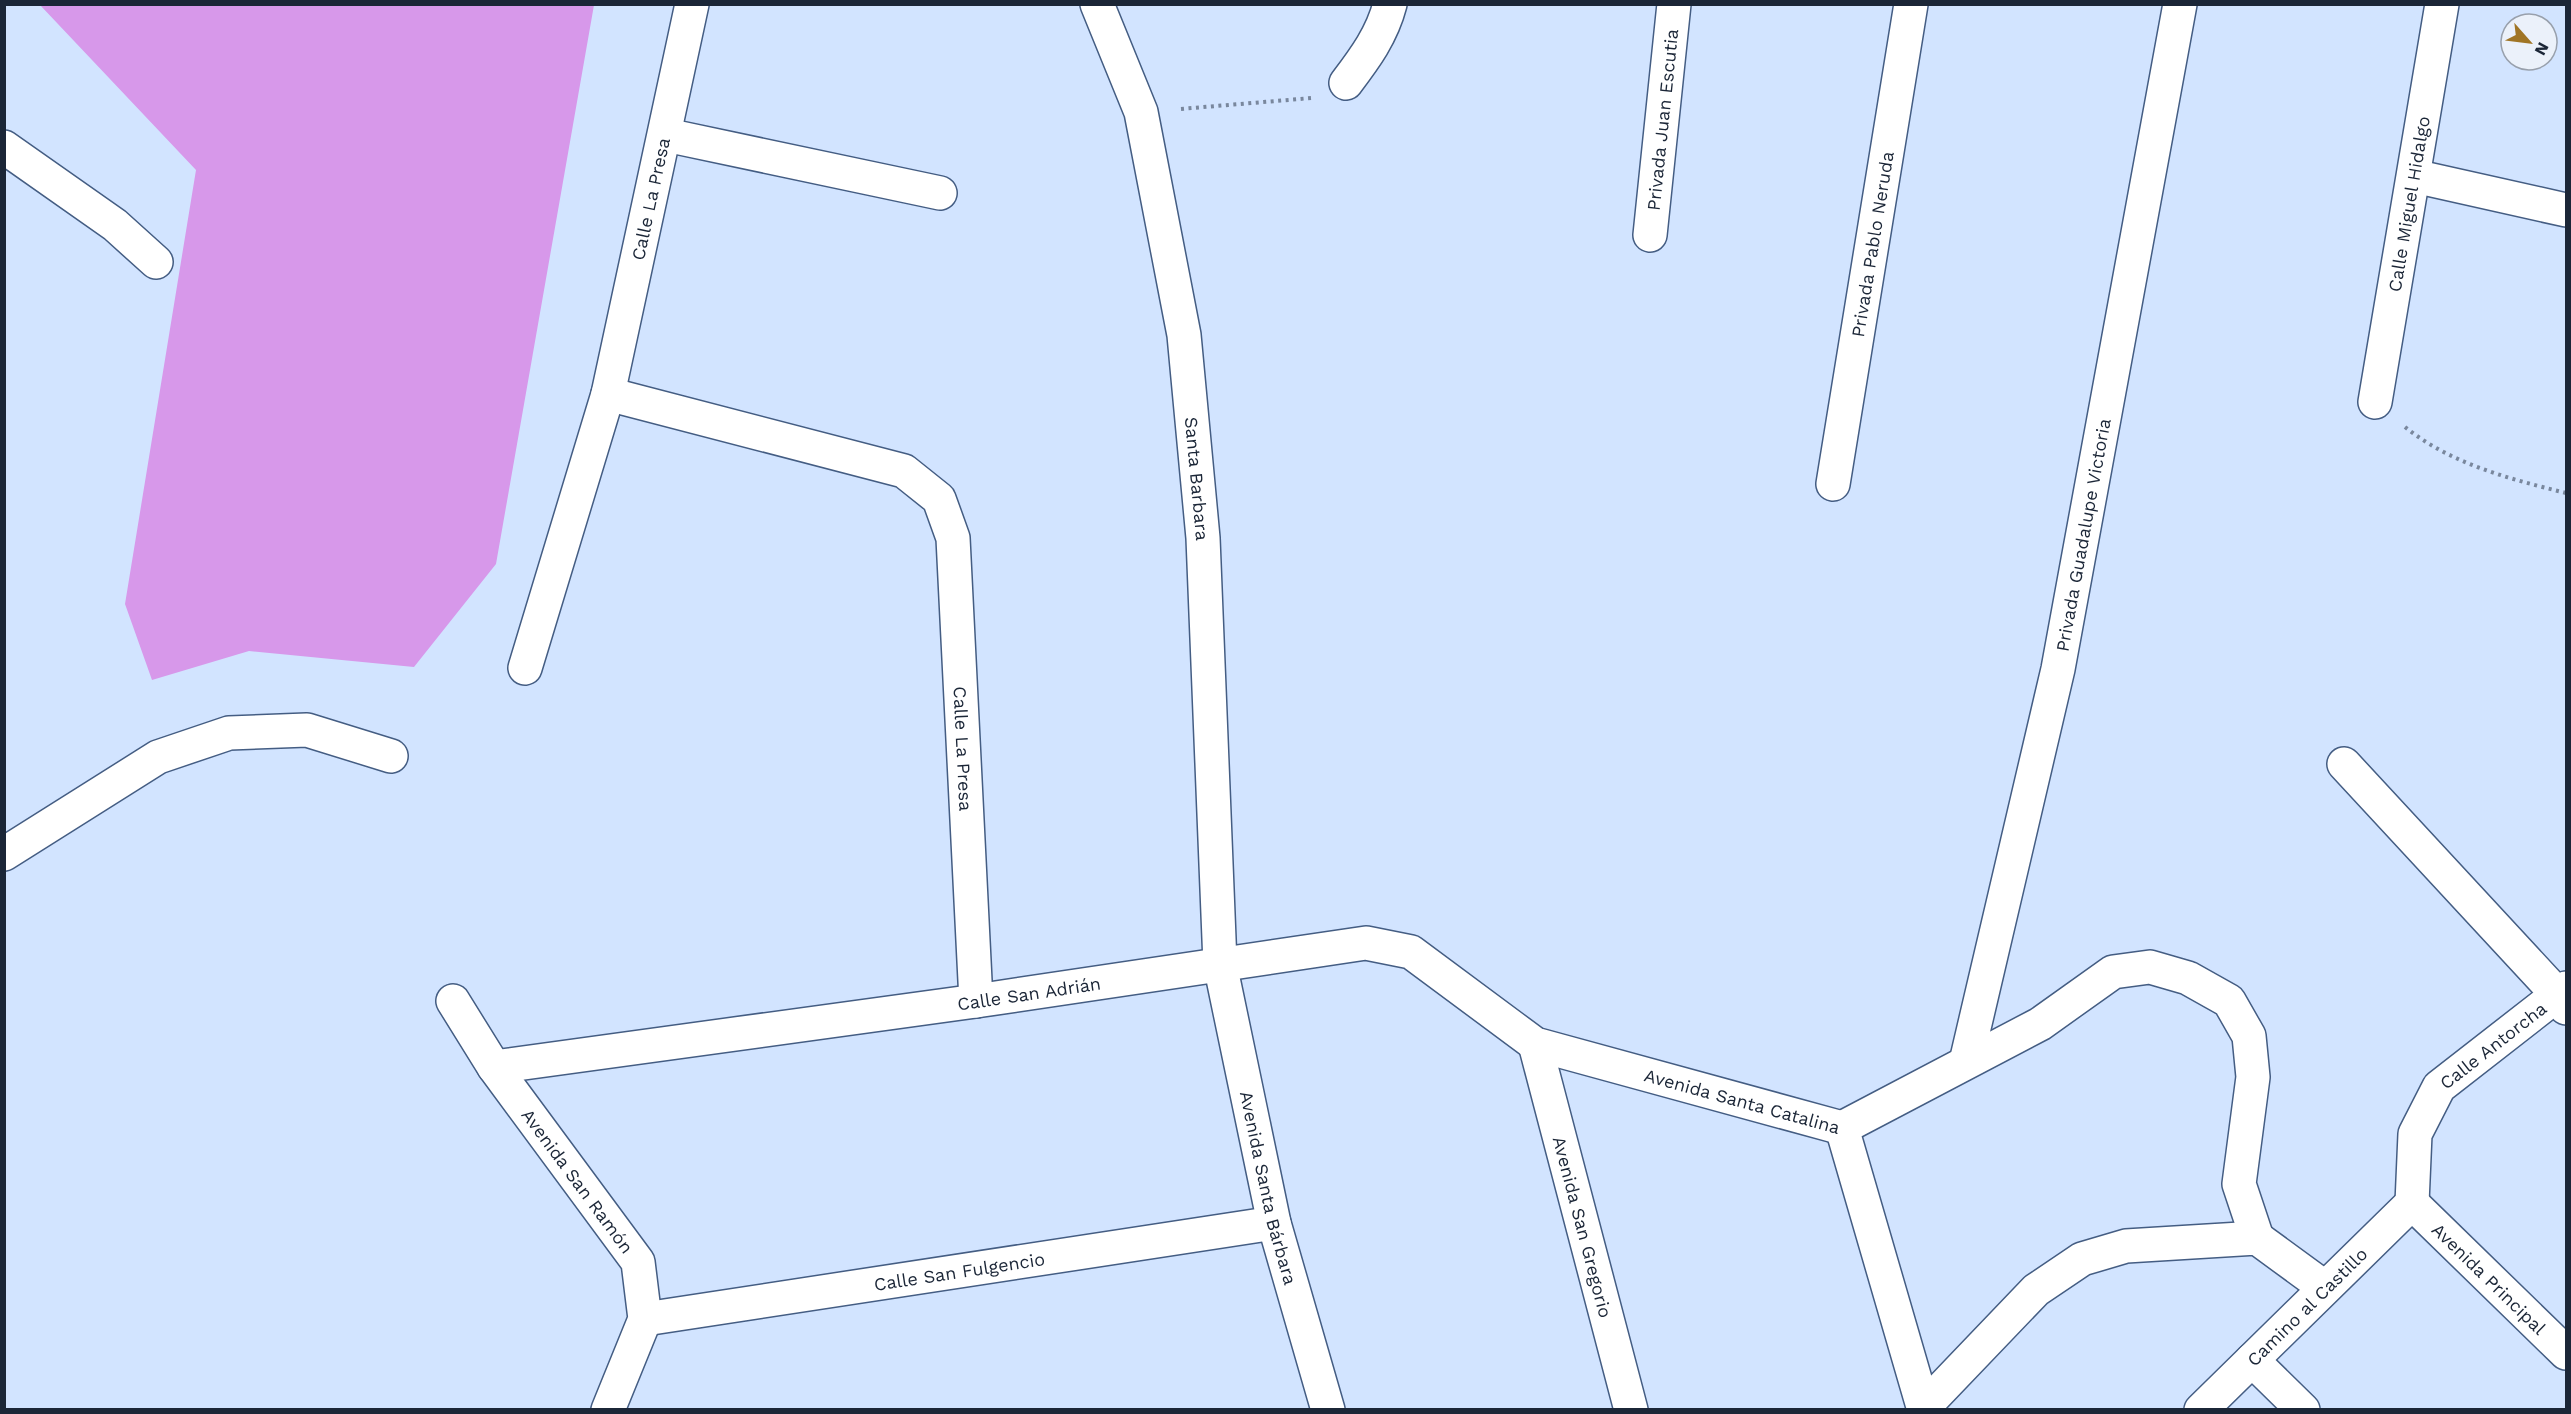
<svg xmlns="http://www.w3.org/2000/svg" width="2571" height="1414" viewBox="0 0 2571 1414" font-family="'Work Sans',sans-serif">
<rect width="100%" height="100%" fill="#d2e4ff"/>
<path fill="#d798ea" d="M40 5H594L496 564 414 667 249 651 152 680 125 604 196 170Z"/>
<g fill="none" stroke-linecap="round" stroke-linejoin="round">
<g stroke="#445d83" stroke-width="36">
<g id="street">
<path id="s1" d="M1097 4 1141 112 1184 335 1203 538 1220 964 1274 1223 1328 1410"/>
<path d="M1346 83C1365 58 1382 35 1390 4"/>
<path d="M666 135 940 193"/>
<path d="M4 147 115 225 156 262"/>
<path d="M2414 176 2566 210"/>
<path id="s2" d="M1650 235 1674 4"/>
<path id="s3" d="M608 394 904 471 939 499 953 538 976 1001"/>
<path id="s4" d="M2375 402 2442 4"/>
<path id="s5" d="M1833 484 1911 4"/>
<path id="s6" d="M525 668 608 394 692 4"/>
<path d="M2344 764 2557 994 2566 1008"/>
<path d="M4 854 158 757 229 733 307 730 391 756"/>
<path id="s7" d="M453 1001 494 1067 638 1262 645 1319 608 1410"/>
<path id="s8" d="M1535 1044 1631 1410"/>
<path id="s9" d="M1966 1062 2058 669 2180 4"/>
<path id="s10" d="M494 1067 976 1001 1366 943 1411 952 1535 1044 1842 1128"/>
<path d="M1842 1128 2040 1024 2113 972 2150 967 2188 978 2229 1001 2249 1036 2253 1077 2239 1184 2257 1238"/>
<path d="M1842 1128 1924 1410"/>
<path id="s11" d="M2412 1203 2415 1134 2439 1087 2566 988"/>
<path id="s12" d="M2412 1203 2566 1353"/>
<path id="s13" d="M645 1319 1274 1223"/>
<path d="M2252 1360 2303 1410"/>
<path d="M1924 1407 2036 1290 2082 1259 2126 1246 2257 1238 2324 1287"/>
<path id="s14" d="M2201 1410 2412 1203"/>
</g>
</g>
<g stroke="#79879d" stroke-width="4" stroke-dasharray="3 4.5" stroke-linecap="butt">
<path d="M1181 109 1311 98"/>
<path d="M2405 427C2451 464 2510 479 2566 493"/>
</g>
<use href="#street" stroke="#fff" stroke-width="33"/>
</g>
<g text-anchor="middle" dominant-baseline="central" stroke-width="6" stroke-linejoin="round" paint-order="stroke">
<g font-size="18" fill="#1b2637" stroke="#ebf1fa">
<text stroke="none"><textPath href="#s2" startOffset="116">Privada Juan Escutia</textPath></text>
<text stroke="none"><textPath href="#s6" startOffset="486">Calle La Presa</textPath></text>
<text stroke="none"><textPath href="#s4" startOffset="201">Calle Miguel Hidalgo</textPath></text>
<text stroke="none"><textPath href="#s5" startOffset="243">Privada Pablo Neruda</textPath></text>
<text stroke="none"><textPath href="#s1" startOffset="488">Santa Barbara</textPath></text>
<text stroke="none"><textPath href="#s9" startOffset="540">Privada Guadalupe Victoria</textPath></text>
<text stroke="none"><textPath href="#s3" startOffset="603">Calle La Presa</textPath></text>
<text stroke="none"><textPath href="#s10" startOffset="540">Calle San Adrián</textPath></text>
<text stroke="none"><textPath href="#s11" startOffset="190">Calle Antorcha</textPath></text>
<text stroke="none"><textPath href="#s10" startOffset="1296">Avenida Santa Catalina</textPath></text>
<text stroke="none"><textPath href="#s7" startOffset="219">Avenida San Ramón</textPath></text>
<text stroke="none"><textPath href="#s1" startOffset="1203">Avenida Santa Bárbara</textPath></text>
<text stroke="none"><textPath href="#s8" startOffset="189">Avenida San Gregorio</textPath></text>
<text stroke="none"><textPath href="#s13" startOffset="318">Calle San Fulgencio</textPath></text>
<text stroke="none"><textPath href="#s12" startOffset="108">Avenida Principal</textPath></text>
<text stroke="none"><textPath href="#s14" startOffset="148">Camino al Castillo</textPath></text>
</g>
</g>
<rect width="2571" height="1414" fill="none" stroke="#1b2637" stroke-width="12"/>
<g transform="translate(2529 42) rotate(118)"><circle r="28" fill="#ebf1fa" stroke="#98a0ac" stroke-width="1.5"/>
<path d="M0-4.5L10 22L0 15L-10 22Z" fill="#a07525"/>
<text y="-9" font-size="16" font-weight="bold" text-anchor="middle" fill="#1b2637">N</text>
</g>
</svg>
